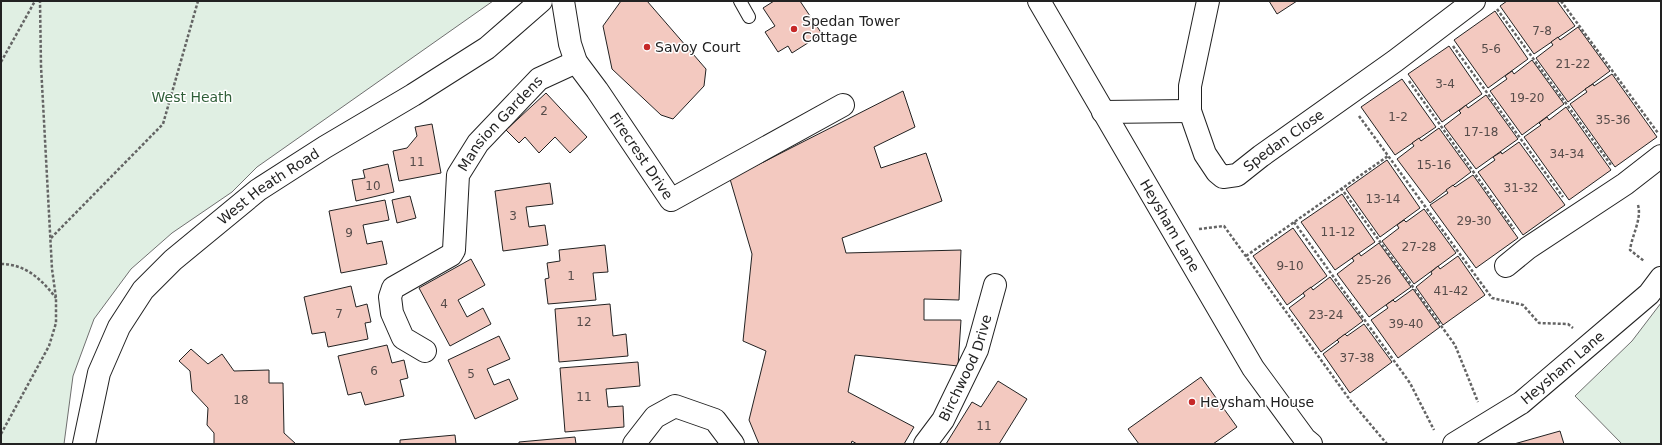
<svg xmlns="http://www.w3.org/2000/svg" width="1662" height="445" viewBox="0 0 1662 445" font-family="'DejaVu Sans',sans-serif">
<rect width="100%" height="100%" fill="#fff"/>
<g fill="#e0efe3" stroke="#6f6f6f">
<path d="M1 1H493L257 167 232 192 172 233 131 269 94 319 73 376 64 444H1Z"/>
<path d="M1661 303V444H1622L1575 396 1632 341Z"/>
</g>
<g fill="#f3c9c0" stroke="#222">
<path d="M621 1H647L706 69 704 86 673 119 661 115 612 69 603 26Z"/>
<path d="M774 1H800L822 34 792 53 788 46 778 52 765 32 775 26 763 8Z"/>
<path d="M1269 1H1297L1277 14Z"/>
<path d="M1507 1H1557L1575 26 1534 54 1500 6Z"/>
<path d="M1495 11 1528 59 1488 88 1454 40Z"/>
<path d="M1578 27 1610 71 1568 102 1536 58 1553 45 1551 42 1558 37 1560 40Z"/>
<path d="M1449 46 1482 94 1442 122 1408 74Z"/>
<path d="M1532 60 1564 104 1522 135 1490 91 1507 79 1505 76 1512 71 1514 74Z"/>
<path d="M1612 74 1657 137 1615 167 1570 104 1587 92 1585 89 1593 84 1594 86Z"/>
<path d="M1402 79 1436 127 1395 155 1361 107Z"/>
<path d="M903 91 915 127 874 147 881 168 926 153 942 201 842 238 846 253 961 250 959 300 924 299V320H961L958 366 855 355 848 392 914 427 904 444H857L852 441 851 444H759L749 420 766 351 743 341 752 254 730 179Z"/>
<path d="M546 93 587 137 570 153 555 137 539 153 525 137 519 143 506 130Z"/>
<path d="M1486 95 1518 139 1476 169 1444 126 1461 113 1459 111 1466 105 1468 108Z"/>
<path d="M1566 107 1611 170 1569 200 1524 137 1541 125 1539 123 1547 117 1549 120Z"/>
<path d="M432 124 441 173 399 181 393 151 407 148 417 136 415 127Z"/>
<path d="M1439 128 1471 172 1430 203 1397 159 1414 146 1412 143 1419 138 1421 141Z"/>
<path d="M1519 142 1565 205 1523 235 1478 172 1495 160 1493 157 1501 152 1502 154Z"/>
<path d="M1387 160 1420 208 1380 237 1346 189Z"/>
<path d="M388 164 394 192 356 201 352 180 365 178 363 170Z"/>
<path d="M1473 175 1518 238 1476 268 1430 205 1448 193 1446 190 1453 185 1455 187Z"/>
<path d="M550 183 553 204 526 207 529 227 545 225 548 245 503 251 495 191Z"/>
<path d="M1342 194 1375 242 1335 270 1301 222Z"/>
<path d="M410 196 416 218 397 223 392 200Z"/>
<path d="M385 200 389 220 363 225 367 244 382 241 387 264 341 273 329 211Z"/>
<path d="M1424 209 1456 253 1414 284 1382 241 1399 228 1397 225 1404 220 1406 222Z"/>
<path d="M1293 228 1327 276 1287 305 1253 256Z"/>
<path d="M1379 243 1411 287 1369 317 1337 274 1354 261 1352 258 1359 253 1361 256Z"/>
<path d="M605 245 608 272 593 273 596 300 548 304 545 279 549 278 547 263 560 261 559 250Z"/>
<path d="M1458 256 1485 295 1443 325 1416 287 1432 274 1431 272 1438 266 1440 269Z"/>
<path d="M471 259 485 285 458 300 467 317 483 308 491 324 450 346 419 288Z"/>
<path d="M1330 277 1363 321 1321 352 1289 308 1305 296 1303 293 1311 287 1313 290Z"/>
<path d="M351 286 356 307 367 304 371 322 365 323 368 339 328 347 325 332 312 334 304 297Z"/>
<path d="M1413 289 1440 327 1398 358 1371 320 1388 308 1386 305 1393 300 1395 302Z"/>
<path d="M610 304 613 336 626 334 628 356 559 362 555 309Z"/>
<path d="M1364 324 1392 362 1350 393 1323 354 1339 342 1337 340 1345 334 1347 336Z"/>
<path d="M499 336 510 359 487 369 494 385 509 379 518 399 475 419 448 360Z"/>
<path d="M387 345 392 363 404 360 408 378 400 380 404 396 365 405 361 392 348 395 338 356Z"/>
<path d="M191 349 208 364 222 354 234 371 269 370V383H283L284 433 296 444H214V433L207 425 208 408 192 391 190 371 179 361Z"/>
<path d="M638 362 640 386 606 389 608 407 623 406 624 427 565 432 560 368Z"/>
<path d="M1201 377 1237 427 1213 444H1139L1128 429Z"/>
<path d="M998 381 1027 399 999 444H946L972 402 981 407Z"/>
<path d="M1560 431 1564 444H1514Z"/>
<path d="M455 435 456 444H400V440Z"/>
<path d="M575 437 576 444H519V442Z"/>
</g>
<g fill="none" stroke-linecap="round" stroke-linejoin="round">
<g stroke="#222" stroke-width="14">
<path id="service" d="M740 1 749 17"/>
</g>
<g stroke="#222" stroke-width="24">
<g id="minor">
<path id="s1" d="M563 1 570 44 576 62 597 90 671 200 843 105"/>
<path id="s2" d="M1039 1 1253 368 1305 439 1311 444"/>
<path id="s3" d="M1208 1 1190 86V111L1205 154 1217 172 1223 177 1237 175 1261 156 1395 61 1474 1"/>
<path d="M1103 112 1190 111"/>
<path d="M1506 266 1528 248 1625 184 1661 156"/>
<path id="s4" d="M425 351 403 338 392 313 390 297 393 288 451 255 454 250 458 175 478 143 539 79 576 62"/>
<path d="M634 444 655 417 675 406 715 420 733 444"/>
<path id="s5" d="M925 444 943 420 977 350 995 285"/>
<path id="s6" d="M1454 444 1521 403 1649 294 1661 278"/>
</g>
</g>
<g stroke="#222" stroke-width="24">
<g id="tertiary">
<path id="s7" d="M84 444 99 373 119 327 143 290 173 260 258 190 325 147 413 95 487 48 541 1"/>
</g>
</g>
<g stroke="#646464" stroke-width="2.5" stroke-dasharray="3 2" stroke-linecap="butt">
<path d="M1561 1 1658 133"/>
<path d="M1497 9 1611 165"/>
<path d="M1453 46 1563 197"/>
<path d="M1 62 35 1"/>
<path d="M1409 81 1514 229"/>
<path d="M1359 116 1492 298 1523 305 1539 323 1568 324 1573 328"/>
<path d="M1341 188 1455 345 1478 402"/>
<path d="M1638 205C1642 219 1632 235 1630 250L1644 261"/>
<path d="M1294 222 1410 383 1434 430"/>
<path d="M1199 229 1224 226 1350 400 1387 444"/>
<path d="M51 238 163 124 198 1"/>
<path d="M1246 256 1388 156"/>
<path d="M1 264C26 264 42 280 56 298"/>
<path d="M1 434 49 346 56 323V298L52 269 41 66 40 1"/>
</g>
<use href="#service" stroke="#fff" stroke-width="12"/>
<use href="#minor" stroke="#fff" stroke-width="22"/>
<use href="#tertiary" stroke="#fff" stroke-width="22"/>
</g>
<g fill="#c62828" stroke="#fff" stroke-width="1.5">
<circle cx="794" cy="29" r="4"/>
<circle cx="647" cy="47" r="4"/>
<circle cx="1192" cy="402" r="4"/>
</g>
<g text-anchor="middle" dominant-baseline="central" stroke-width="3" stroke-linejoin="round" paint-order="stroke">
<g font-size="12" fill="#564c4a">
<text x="1542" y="31">7-8</text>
<text x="1491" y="49">5-6</text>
<text x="1573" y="64">21-22</text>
<text x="1445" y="84">3-4</text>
<text x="1527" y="98">19-20</text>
<text x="544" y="111">2</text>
<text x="1398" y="117">1-2</text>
<text x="1613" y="120">35-36</text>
<text x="1481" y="132">17-18</text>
<text x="1567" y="154">34-34</text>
<text x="417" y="162">11</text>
<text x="1434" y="165">15-16</text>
<text x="373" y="186">10</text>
<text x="1521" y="188">31-32</text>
<text x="1383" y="199">13-14</text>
<text x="513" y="216">3</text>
<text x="1474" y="221">29-30</text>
<text x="1338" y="232">11-12</text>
<text x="349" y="233">9</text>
<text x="1419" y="247">27-28</text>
<text x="1290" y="266">9-10</text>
<text x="571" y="276">1</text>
<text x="1374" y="280">25-26</text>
<text x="1451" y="291">41-42</text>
<text x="444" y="304">4</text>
<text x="339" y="314">7</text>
<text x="1326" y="315">23-24</text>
<text x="584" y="322">12</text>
<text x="1406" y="324">39-40</text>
<text x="1357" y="358">37-38</text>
<text x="374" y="371">6</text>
<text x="471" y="374">5</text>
<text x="584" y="397">11</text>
<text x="241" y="400">18</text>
<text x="984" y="426">11</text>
</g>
<g font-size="14" fill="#222" stroke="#fff" text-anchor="start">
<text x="802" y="21">Spedan Tower<tspan x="802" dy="16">Cottage</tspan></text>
<text x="655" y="47">Savoy Court</text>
<text x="1200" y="402">Heysham House</text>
</g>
<g font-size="14" fill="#2f5e38" stroke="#fff">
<text x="192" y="97">West Heath</text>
</g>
<g font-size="14" fill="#222" stroke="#fff">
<text stroke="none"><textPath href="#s4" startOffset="293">Mansion Gardens</textPath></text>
<text stroke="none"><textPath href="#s3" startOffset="259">Spedan Close</textPath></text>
<text stroke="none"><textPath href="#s1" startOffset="177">Firecrest Drive</textPath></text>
<text stroke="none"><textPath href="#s7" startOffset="330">West Heath Road</textPath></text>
<text stroke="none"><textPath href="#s2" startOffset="260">Heysham Lane</textPath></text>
<text stroke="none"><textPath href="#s5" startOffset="87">Birchwood Drive</textPath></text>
<text stroke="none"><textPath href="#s6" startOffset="133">Heysham Lane</textPath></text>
</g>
</g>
<rect width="1662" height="445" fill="none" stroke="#222222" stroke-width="4"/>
</svg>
